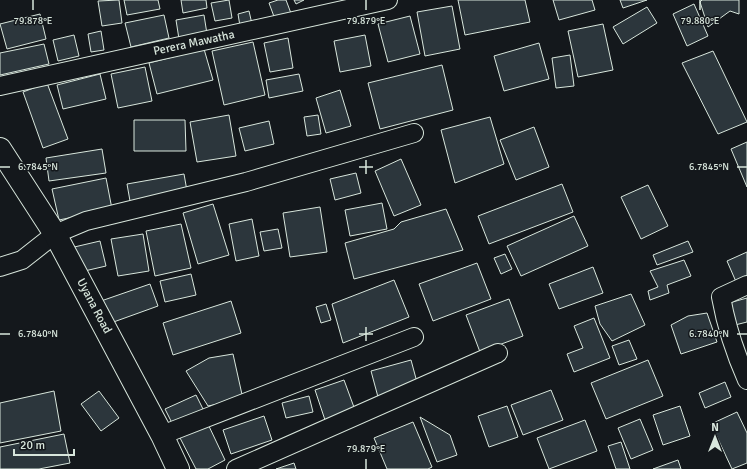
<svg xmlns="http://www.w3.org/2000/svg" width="747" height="469" viewBox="0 0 747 469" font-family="Signika,sans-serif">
<rect width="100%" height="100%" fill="#14181c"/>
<g fill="#2c363c" stroke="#d8e6dc">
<path d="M119 0 122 23 102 26 98 1Z"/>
<path d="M124 0H158L160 9 127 15Z"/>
<path d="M181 0H206L207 8 183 13Z"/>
<path d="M229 0 232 18 215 21 211 3Z"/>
<path d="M278 0H286L292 16 276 22 269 3Z"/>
<path d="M294 0H304L296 4Z"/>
<path d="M458 0H525L530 22 465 35Z"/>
<path d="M553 0H592L595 10 559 20Z"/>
<path d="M620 0H647L623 8Z"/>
<path d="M702 0H739V14L730 11 708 27 700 2Z"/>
<path d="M694 4 708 36 687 46 673 14Z"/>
<path d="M452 6 460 49 425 56 417 12Z"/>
<path d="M647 7 657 23 623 44 613 27Z"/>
<path d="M249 11 252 24 240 26 238 14Z"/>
<path d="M40 14 46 39 7 49 0 24Z"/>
<path d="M164 15 169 38 131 47 125 23Z"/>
<path d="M204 15 207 34 179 39 176 20Z"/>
<path d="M410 16 420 54 388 62 378 24Z"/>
<path d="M603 24 613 70 578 77 568 31Z"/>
<path d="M101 31 104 50 91 52 88 34Z"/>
<path d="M74 35 79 56 58 61 53 40Z"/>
<path d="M365 35 371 66 340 72 334 41Z"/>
<path d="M288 38 293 68 270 72 264 43Z"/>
<path d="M253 42 265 95 224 105 212 51Z"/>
<path d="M539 43 549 79 504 91 494 56Z"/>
<path d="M44 44 49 64 0 75V53Z"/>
<path d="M204 49 213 80 157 94 149 63Z"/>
<path d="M713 51 747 122 718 134 682 63Z"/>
<path d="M570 55 574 86 556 88 552 58Z"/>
<path d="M442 65 453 110 380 129 368 83Z"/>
<path d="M145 67 152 101 118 108 111 74Z"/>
<path d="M100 74 106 99 63 109 57 85Z"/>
<path d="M299 74 303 91 269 98 266 80Z"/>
<path d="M47 83 68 139 43 148 23 92Z"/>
<path d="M340 90 351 126 326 133 316 98Z"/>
<path d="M229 115 236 156 197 162 190 122Z"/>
<path d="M318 115 321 134 307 136 304 117Z"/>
<path d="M490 117 504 164 455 183 441 130Z"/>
<path d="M134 120H185L186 151H134Z"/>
<path d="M269 121 274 144 245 151 239 128Z"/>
<path d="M534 127 549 167 516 180 500 140Z"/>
<path d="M747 142V187L731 149Z"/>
<path d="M102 149 106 173 49 181 46 158Z"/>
<path d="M401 159 421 205 394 216 375 171Z"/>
<path d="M356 173 361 193 335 200 330 179Z"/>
<path d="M184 174 187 191 130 201 127 184Z"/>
<path d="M106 178 112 209 59 220 52 189Z"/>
<path d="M562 184 573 212 489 244 478 216Z"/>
<path d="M648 185 668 226 641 239 621 197Z"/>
<path d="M382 203 387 229 350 236 345 210Z"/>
<path d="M213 204 229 255 198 264 183 213Z"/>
<path d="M320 207 327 252 290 257 283 213Z"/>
<path d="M446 209 463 250 354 279 345 243 394 229 401 222Z"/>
<path d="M574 216 588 246 521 276 507 246Z"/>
<path d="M252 219 259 256 236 261 229 224Z"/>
<path d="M181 224 191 268 155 276 146 231Z"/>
<path d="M278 229 282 248 264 251 260 232Z"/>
<path d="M143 234 149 271 118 276 111 239Z"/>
<path d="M100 241 106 266 76 273 70 248Z"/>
<path d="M688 241 693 252 657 265 653 255Z"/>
<path d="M747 252V279L737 284 727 261Z"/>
<path d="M505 254 512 269 501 274 494 258Z"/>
<path d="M684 260 691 276 667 285 669 293 650 300 648 291 658 287 650 271Z"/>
<path d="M477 263 491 299 433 321 419 284Z"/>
<path d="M593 267 603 293 559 309 549 284Z"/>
<path d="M191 274 196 295 165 302 160 281Z"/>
<path d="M394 280 409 317 343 343 332 304Z"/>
<path d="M150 284 158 306 108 324 101 301Z"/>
<path d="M631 294 645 325 612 341 600 324 595 306Z"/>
<path d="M747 298V322L735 325 729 303Z"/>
<path d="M509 299 523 336 480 352 466 315Z"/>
<path d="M231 301 241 333 173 355 163 323Z"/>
<path d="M326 304 331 320 321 323 316 307Z"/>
<path d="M707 313 717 342 681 354 671 325 688 316Z"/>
<path d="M594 318 610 358 574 372 567 354 583 348 574 326Z"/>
<path d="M629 340 637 359 619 365 612 346Z"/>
<path d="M233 354 243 399 208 406 186 371 209 358Z"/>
<path d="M411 360 418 386 378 397 371 371Z"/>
<path d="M648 360 663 396 606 419 591 383Z"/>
<path d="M344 380 355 410 325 420 315 390Z"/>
<path d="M725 382 731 397 705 408 699 393Z"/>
<path d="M551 390 563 420 523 435 511 405Z"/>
<path d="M54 391 61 431 0 443V403Z"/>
<path d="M99 391 119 418 101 431 81 404Z"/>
<path d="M196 395 205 413 174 427 165 409Z"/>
<path d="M309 396 313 412 286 418 282 403Z"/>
<path d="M507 406 518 437 489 447 478 416Z"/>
<path d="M680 406 690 436 663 445 653 415Z"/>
<path d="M737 412 747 433V463L732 469 711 424Z"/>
<path d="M264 416 272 440 231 454 223 430Z"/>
<path d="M420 417 450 435 457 455 437 462Z"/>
<path d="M640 419 653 450 631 459 618 428Z"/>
<path d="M585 420 597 451 549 469 537 438Z"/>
<path d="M207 422 225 460 208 469H196L179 436Z"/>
<path d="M413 422 432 467 428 469H387L374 438Z"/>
<path d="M64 434 70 463 39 469H0V447Z"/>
<path d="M621 442 630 469H616L608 446Z"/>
<path d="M678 460 681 469H653Z"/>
<path d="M294 463 296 469H276Z"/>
</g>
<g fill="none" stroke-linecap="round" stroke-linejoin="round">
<g stroke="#d8e6dc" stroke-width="20">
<g id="minor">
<path d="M0 86 388 0"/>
<path d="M0 267 22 260 55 234 86 221 246 182 414 133"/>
<path d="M747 285 721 297C726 325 735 353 747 380"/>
<path d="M162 435 414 337"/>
<path d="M236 469 498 353"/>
</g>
</g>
<g stroke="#d8e6dc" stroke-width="24">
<path id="tertiary" d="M0 149 55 234 162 435 178 469"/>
</g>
<use href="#minor" stroke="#14181c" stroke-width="18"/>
<use href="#tertiary" stroke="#14181c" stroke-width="22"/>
</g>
<path fill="none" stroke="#d8e6dc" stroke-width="1.5" d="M33 0V10M366 0V10M700 0V10M366 160V174M0 167H10M359 167H373M737 167H747M366 327V341M0 334H10M359 334H373M737 334H747M366 459V469"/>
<g text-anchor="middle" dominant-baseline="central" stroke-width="3" stroke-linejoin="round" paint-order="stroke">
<g font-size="12" fill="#d8e6dc" stroke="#14181c">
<text transform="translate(194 43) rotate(-12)">Perera Mawatha</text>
<text transform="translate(94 306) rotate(62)">Uyana Road</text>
</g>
</g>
<g font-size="10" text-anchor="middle" fill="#d8e6dc" stroke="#14181c" stroke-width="3" stroke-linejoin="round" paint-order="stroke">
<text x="33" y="24">79.878°E</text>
<text x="366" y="24">79.879°E</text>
<text x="700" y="24">79.880°E</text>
<text x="38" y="170">6.7845°N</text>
<text x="709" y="170">6.7845°N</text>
<text x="38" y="337">6.7840°N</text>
<text x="709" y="337">6.7840°N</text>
<text x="366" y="452">79.879°E</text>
</g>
<g transform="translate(715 437)" stroke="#14181c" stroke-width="3" paint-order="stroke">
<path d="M0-3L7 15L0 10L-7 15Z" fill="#d8e6dc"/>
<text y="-6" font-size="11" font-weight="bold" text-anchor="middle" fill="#d8e6dc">N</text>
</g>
<path d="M14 449v6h60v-6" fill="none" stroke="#d8e6dc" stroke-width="2"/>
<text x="20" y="449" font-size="12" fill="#d8e6dc" stroke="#14181c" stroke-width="3" paint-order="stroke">20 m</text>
</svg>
